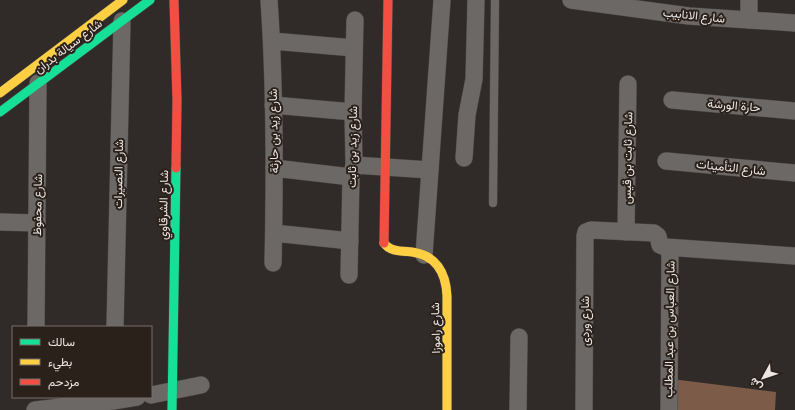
<svg xmlns="http://www.w3.org/2000/svg" width="795" height="410" viewBox="0 0 795 410" font-family="Poppins,Vazirmatn,sans-serif">
<rect width="100%" height="100%" fill="#302b28"/>
<path fill="#7c5b48" d="M672 379 776 392 775 410H672Z"/>
<g fill="none" stroke-linecap="round" stroke-linejoin="round">
<g stroke="#4a4644" stroke-width="9">
<path id="lane" d="M493 203 495 0"/>
</g>
<g stroke="#4a4644" stroke-width="18">
<g id="street">
<path d="M269 0C275 87 275 175 273 263"/>
<path d="M571 0 689 16 795 23"/>
<path d="M749 0V20"/>
<path d="M272 41 354 48"/>
<path d="M672 100 795 111"/>
<path d="M273 105 353 112"/>
<path d="M464 158 467 115 474 79 476 0"/>
<path d="M666 161 795 173"/>
<path d="M354 165 430 170"/>
<path d="M274 168 351 177"/>
<path d="M0 222 37 223"/>
<path d="M626 232 628 84"/>
<path d="M274 233 350 241"/>
<path d="M424 255 442 0"/>
<path d="M349 275 351 177 354 165 353 112 355 20"/>
<path d="M36 327 38 83"/>
<path d="M115 327 122 21"/>
<path d="M151 395 201 385"/>
<path d="M35 410 113 401 137 397"/>
<path d="M518 410 519 337"/>
<path d="M584 410 585 236 586 232 591 230 654 233 658 236 660 245 665 247 795 256"/>
<path d="M669 410 670 248"/>
</g>
</g>
<g stroke="#4a4644" stroke-width="10">
<g id="fast">
<path d="M0 112 150 0"/>
<path d="M172 410 176 168"/>
</g>
</g>
<g stroke="#4a4644" stroke-width="10">
<g id="slow">
<path d="M0 93 123 0"/>
<path d="M384 243C390 252 402 251 412 252 436 255 446 273 447 296V410"/>
</g>
</g>
<g stroke="#4a4644" stroke-width="10">
<g id="jam">
<path d="M174 0 177 100 176 168"/>
<path d="M384 243 388 0"/>
</g>
</g>
<use href="#lane" stroke="#6c6866" stroke-width="8"/>
<use href="#street" stroke="#6c6866" stroke-width="17"/>
<use href="#fast" stroke="#16e098" stroke-width="9"/>
<use href="#slow" stroke="#ffcf43" stroke-width="9"/>
<use href="#jam" stroke="#f24e42" stroke-width="9"/>
</g>
<g text-anchor="middle" dominant-baseline="central" stroke-width="4" stroke-linejoin="round" paint-order="stroke">
<g font-size="12" fill="#ece5e2" stroke="#2a211b">
<text transform="translate(694 15) rotate(6)">شارع الانابيب</text>
<text transform="translate(68 46) rotate(-37)">شارع سيالة بدران</text>
<text transform="translate(734 105) rotate(5)">حارة الورشة</text>
<text transform="translate(273 131) rotate(-91)">شارع زيد بن حارثة</text>
<text transform="translate(352 147) rotate(-89)">شارع زيد بن ثابت</text>
<text transform="translate(627 158) rotate(-89)">شارع ثابت بن قيس</text>
<text transform="translate(731 167) rotate(6)">شارع التأمينات</text>
<text transform="translate(118 174) rotate(-89)">شارع النصيرات</text>
<text transform="translate(37 205) rotate(-89)">شارع محفوظ</text>
<text transform="translate(163 205) rotate(-89)">شارع الشرقاوي</text>
<text transform="translate(584 321) rotate(-90)">شارع وردى</text>
<text transform="translate(435 328) rotate(-91)">شارع راموزا</text>
<text transform="translate(669 329) rotate(-89)">شارع العباس بن عبد المطلب</text>
</g>
</g>
<rect x="12" y="326" width="140" height="72" fill="#2a211b" stroke="#786f6b"/>
<rect x="20" y="339" width="20" height="6" fill="#16e098" stroke="#786f6b"/>
<text x="48" y="346" font-size="12" fill="#ece5e2">سالك</text>
<rect x="20" y="359" width="20" height="6" fill="#ffcf43" stroke="#786f6b"/>
<text x="48" y="366" font-size="12" fill="#ece5e2">بطيء</text>
<rect x="20" y="379" width="20" height="6" fill="#f24e42" stroke="#786f6b"/>
<text x="48" y="386" font-size="12" fill="#ece5e2">مزدحم</text>
<g transform="translate(763 378) rotate(230)" stroke="#2a211b" stroke-width="3" paint-order="stroke">
<path d="M0-3L7 15L0 10L-7 15Z" fill="#ece5e2"/>
<text y="-6" font-size="11" font-weight="bold" text-anchor="middle" fill="#ece5e2">ش</text>
</g>
</svg>
